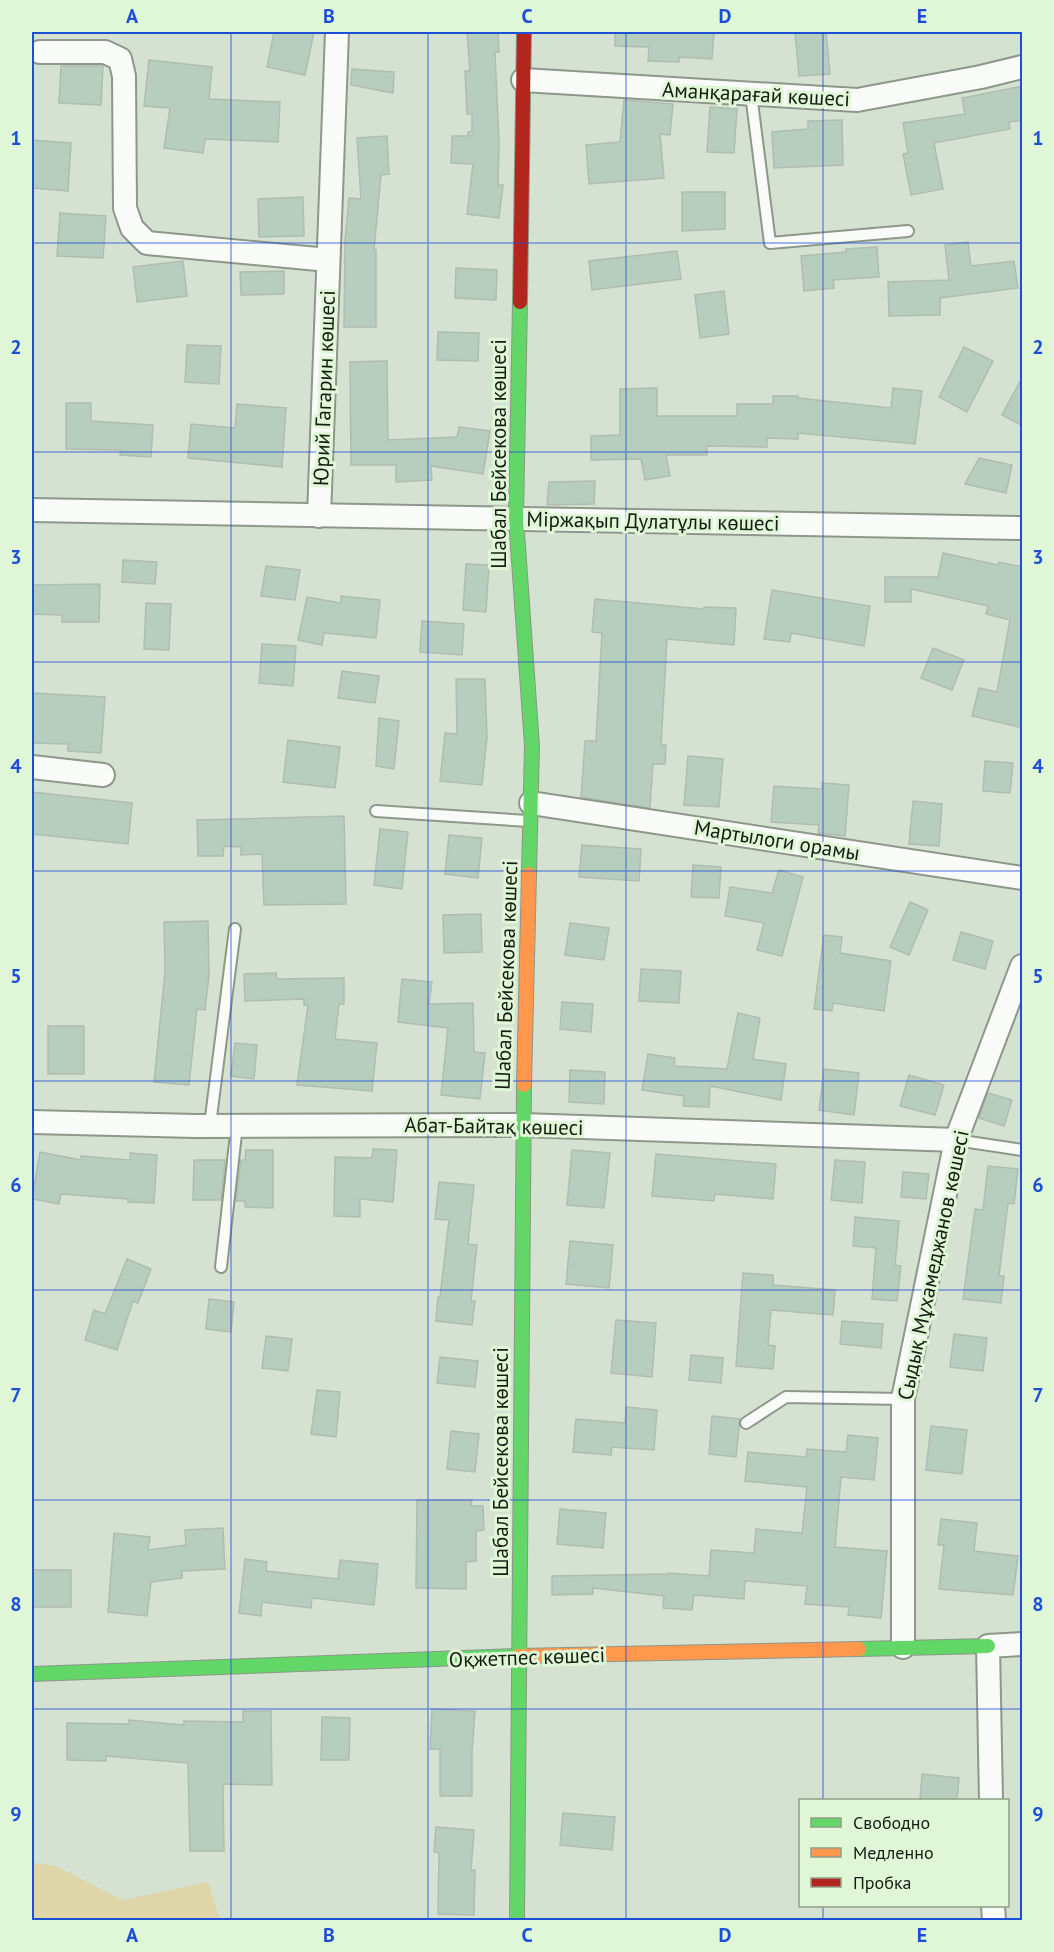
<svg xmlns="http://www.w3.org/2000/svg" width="1054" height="1952" viewBox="0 0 1054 1952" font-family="'PT Sans',sans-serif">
<rect width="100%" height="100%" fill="#d6e2d1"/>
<path fill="#ded5a8" d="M32 1863 56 1866 123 1900 208 1882 220 1920H32Z"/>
<g fill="#b7cebe" stroke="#b0bcb1" stroke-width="1.5">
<path d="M274 32H314L305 75 267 67Z"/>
<path d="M467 32H498L499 52H495L499 142 498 185H503L499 218 467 214 473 164 451 163 452 136H468V132L472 131V114H467L465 71H470Z"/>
<path d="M615 32H714L712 59 679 57V62L648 61 649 47 615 46Z"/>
<path d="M795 32H826L830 74 799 76Z"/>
<path d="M149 60 212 67 209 99 280 102 278 142 205 139 203 153 164 148 170 108 144 106Z"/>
<path d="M61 66H103L101 105 59 103Z"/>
<path d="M352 69 394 72 393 93 351 85Z"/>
<path d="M1023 86V120L1009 122 1010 129 934 143 943 189 911 195 903 154 908 153 903 123 965 114 962 98Z"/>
<path d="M624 100 673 104 670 135 660 134 664 178 589 184 586 145 620 142Z"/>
<path d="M710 107 737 109 734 153 707 152Z"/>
<path d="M842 120 843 165 774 168 772 132 808 129V121Z"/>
<path d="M387 136 389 174 381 175 374 250H376V327H344L345 240 349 198 361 199 357 138Z"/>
<path d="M32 140 71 143 68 191 32 188Z"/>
<path d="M682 192H725V229L682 231Z"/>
<path d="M303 197 304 236 259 237 258 199Z"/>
<path d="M60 213 106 216 103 258 57 256Z"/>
<path d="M968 242 971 266 1014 261 1018 288 940 298V315L889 316 888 282 949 280 945 245Z"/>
<path d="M877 247 879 277 833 280 834 288 804 291 801 256 846 252V249Z"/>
<path d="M677 251 681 279 592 290 589 261Z"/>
<path d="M183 261 187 296 137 302 133 267Z"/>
<path d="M456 268 497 270 496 300 455 298Z"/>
<path d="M284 271V294L241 295 240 272Z"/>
<path d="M724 291 729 334 700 338 695 295Z"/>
<path d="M438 332 479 333 478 361 437 360Z"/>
<path d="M187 345 221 346 219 384 185 382Z"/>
<path d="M964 347 993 361 967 412 939 397Z"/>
<path d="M387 361 388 440 457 437 459 427 490 431 483 474 431 466 432 480 396 482V465H351L350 362Z"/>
<path d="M1023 376V426L1002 415Z"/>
<path d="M657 388V416H737V404H773V396H798V398L891 408 893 388 922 391 915 444 798 433V439L767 438V447L707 446V455H666L670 476 645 480 641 459 591 460V436L620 435V389Z"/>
<path d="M66 403H91V421L153 425 151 457 120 455 121 450 66 449Z"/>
<path d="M237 404 286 408 282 467 188 458 191 424 235 428Z"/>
<path d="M979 458 1012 465 1006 493 965 484Z"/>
<path d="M595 481 594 504 547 505 549 482Z"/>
<path d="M943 553 998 565 999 562 1023 567V728L972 716 979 688 997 692 1010 620 986 614 988 606 911 589V602H885V577H938Z"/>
<path d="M123 560 157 562 155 584 122 582Z"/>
<path d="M466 564 489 565 486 612 463 610Z"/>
<path d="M266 566 300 570 295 600 261 596Z"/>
<path d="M100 584 99 622H62V615L32 614V585Z"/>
<path d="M772 590 870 606 864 646 791 633 790 642 764 639Z"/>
<path d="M341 596 380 600 376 638 324 633 322 645 298 640 307 597 341 603Z"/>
<path d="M595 599 703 609 704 607 736 608 734 645 667 639 661 745H666L665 764H653L650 808 581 797 585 741H596L602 633 592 632Z"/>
<path d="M146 603 171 604 169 650 144 649Z"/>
<path d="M422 621 464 624 462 655 420 652Z"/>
<path d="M262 644 296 646 293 686 259 683Z"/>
<path d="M933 648 964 660 952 690 921 678Z"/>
<path d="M342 671 379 676 375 703 338 698Z"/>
<path d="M456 679H485L487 737 482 785 440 781 445 733 457 734Z"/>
<path d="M32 693 105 697 101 753 68 751V744L32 743Z"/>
<path d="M379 718 399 721 394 769 376 766Z"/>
<path d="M288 740 340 747 335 788 283 782Z"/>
<path d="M688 756 723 759 719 807 684 805Z"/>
<path d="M985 761 1013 763 1010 793 983 791Z"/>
<path d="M822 783 849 785 845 836 818 833 819 825 771 822 774 786 822 789Z"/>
<path d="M32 792 132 803 128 844 32 834Z"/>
<path d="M913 801 942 804 939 846 909 844Z"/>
<path d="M344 816 346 904 264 905 262 854 241 855V847L224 846 223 856H198L197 820Z"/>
<path d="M380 829 408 832 402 889 374 885Z"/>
<path d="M449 835 482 838 478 878 445 874Z"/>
<path d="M582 845 641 849 639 881 579 877Z"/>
<path d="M693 865 721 867 719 898 691 897Z"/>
<path d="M779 870 803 877 782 956 757 950 764 923 725 916 730 887 772 893Z"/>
<path d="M910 902 928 910 909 955 890 947Z"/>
<path d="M481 914 482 952 444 953 443 915Z"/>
<path d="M208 921 209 975 205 1010 197 1009 189 1085 154 1082 165 972 164 922Z"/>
<path d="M570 923 609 928 604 960 565 955Z"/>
<path d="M961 932 993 941 985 969 953 960Z"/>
<path d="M824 935 842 937 840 953 891 961 884 1011 833 1003 832 1011 814 1009Z"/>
<path d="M641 969 681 971 679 1003 639 1001Z"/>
<path d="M276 973 277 979 344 978V1004H339L335 1039 377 1043 372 1091 297 1085 308 1005H304V999L245 1001 244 974Z"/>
<path d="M402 979 432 982 429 1004 473 1003 474 1052 485 1053 480 1099 441 1095 448 1028 398 1022Z"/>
<path d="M562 1002 593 1004 591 1032 560 1029Z"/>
<path d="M738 1013 760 1018 753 1059 786 1064 781 1100 710 1086 709 1107 683 1106 684 1096 642 1090 648 1054 675 1058 674 1066 727 1069Z"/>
<rect x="48" y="1026" width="36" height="48"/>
<path d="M235 1043 257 1045 254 1079 231 1076Z"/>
<path d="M824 1069 859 1073 854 1115 819 1110Z"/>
<path d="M570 1070 605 1072 604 1104 569 1102Z"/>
<path d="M909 1075 944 1085 935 1115 900 1106Z"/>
<path d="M988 1093 1012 1100 1004 1126 979 1118Z"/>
<path d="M373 1149 397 1150 393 1202 360 1199V1217L334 1216 335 1157 372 1158Z"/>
<path d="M246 1150H273V1208L245 1207V1201H236L241 1160H245Z"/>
<path d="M572 1150 610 1153 604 1208 567 1205Z"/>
<path d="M40 1152 81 1160V1156L130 1160V1153L157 1155 154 1203 128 1202V1199L61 1194 59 1204 32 1199Z"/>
<path d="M656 1154 776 1164 773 1199 715 1194 714 1201 652 1196Z"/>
<path d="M194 1160H225L221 1200H193Z"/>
<path d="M835 1160 865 1162 862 1203 831 1200Z"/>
<path d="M988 1166 1018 1169 1014 1204 1008 1203 999 1276H1004L1001 1303 963 1299 975 1209 983 1210Z"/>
<path d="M903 1172 929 1174 926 1199 901 1197Z"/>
<path d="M439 1182 474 1185 468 1244 477 1245 471 1301H475L472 1325 436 1321 438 1297H440L449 1220 435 1219Z"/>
<path d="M855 1217 899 1221 895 1265 901 1266 897 1301 872 1299 876 1248 853 1246Z"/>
<path d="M570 1241 613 1245 609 1288 566 1284Z"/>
<path d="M127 1259 151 1269 138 1303 133 1301 117 1350 85 1340 94 1310 105 1314Z"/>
<path d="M743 1273 773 1275V1285L835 1290 833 1315 771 1310 768 1345 775 1346 773 1369 736 1366Z"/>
<path d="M209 1299 234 1302 231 1332 206 1329Z"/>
<path d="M616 1320 656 1323 652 1377 611 1373Z"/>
<path d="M842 1321 883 1324 881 1348 840 1344Z"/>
<path d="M954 1334 987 1338 983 1371 950 1367Z"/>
<path d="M266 1336 292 1339 288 1371 262 1368Z"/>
<path d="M691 1355 723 1358 721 1383 689 1380Z"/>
<path d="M440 1357 478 1361 475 1387 437 1383Z"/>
<path d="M317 1390 340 1392 336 1437 311 1434Z"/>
<path d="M626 1407 657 1410 654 1450 612 1447 611 1455 573 1452 576 1419 625 1423Z"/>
<path d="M712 1416 740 1419 736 1457 709 1454Z"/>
<path d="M931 1426 967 1430 962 1474 926 1470Z"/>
<path d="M451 1431 479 1434 475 1472 447 1469Z"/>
<path d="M848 1435 878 1438 874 1480 841 1477 835 1547 887 1551 881 1618 848 1615 849 1607 805 1604 807 1586 745 1581 744 1599 694 1595 692 1610 663 1608 664 1596 593 1588V1594L552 1595V1576L668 1574V1573L709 1576 711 1550 754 1553 756 1529 802 1533 807 1487 745 1481 748 1452 806 1457 807 1449 846 1452Z"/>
<path d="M417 1500H472L471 1506H483L484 1530 476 1531V1561L466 1562V1589L416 1588Z"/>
<path d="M560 1509 606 1513 603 1548 557 1544Z"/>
<path d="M941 1519 977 1523 974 1551 1018 1556 1013 1595 939 1589 944 1545H938Z"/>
<path d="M223 1528 225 1569 182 1571V1578L151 1582 147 1616 108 1612 114 1533 150 1537 148 1550 186 1545 185 1530Z"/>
<path d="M245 1559 267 1562 266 1571 338 1579 340 1560 378 1564 374 1605 312 1598 311 1608 262 1602 261 1616 239 1613Z"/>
<rect x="32" y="1570" width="39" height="37"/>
<path d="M432 1709 475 1711 472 1751V1796H440V1749H430Z"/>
<path d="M243 1711H271L272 1785 223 1784 224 1851H190L188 1763 106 1756V1761L67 1760V1723L129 1724V1720L184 1725V1721L243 1722Z"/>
<path d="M322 1717 350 1718 349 1760H321Z"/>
<path d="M922 1774 959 1778 957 1800H920Z"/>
<path d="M563 1813 615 1817 612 1850 560 1845Z"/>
<path d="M436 1827 474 1830 471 1870H475L474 1915 438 1914 439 1853 434 1852Z"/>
</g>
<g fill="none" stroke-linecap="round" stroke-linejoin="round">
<g stroke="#8d978a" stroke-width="14">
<g id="lane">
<path d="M751 94 770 243 908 231"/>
<path d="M376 811 528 821"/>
<path d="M210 1125 235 929"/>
<path d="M956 1140 1022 1150"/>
<path d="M221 1267 237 1125"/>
<path d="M746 1423 786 1397 903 1399"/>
</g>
</g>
<g stroke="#8d978a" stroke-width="26">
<g id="street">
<path d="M40 52H105L120 59 124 76 125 208 132 228 147 243 328 260"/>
<path d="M523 80 857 100 981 77 1022 67"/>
<path d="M32 510 1022 528"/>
<path d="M319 516 337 32"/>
<path d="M32 767 103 775"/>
<path d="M531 803 1022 878"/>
<path d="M32 1122 196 1126 523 1125 956 1140"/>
<path d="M903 1647V1399L956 1140 1022 966"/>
<path d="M991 1800 988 1646 1022 1644"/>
<path d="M993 1906 994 1920"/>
</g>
</g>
<g stroke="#8d978a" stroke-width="16">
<g id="fast">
<path d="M520 302 516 518 532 746 529 874"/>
<path d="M859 1649 988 1646"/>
<path d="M32 1674 518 1656"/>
<path d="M517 1920 524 1085"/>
</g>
</g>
<g stroke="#8d978a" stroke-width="16">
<g id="slow">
<path d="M524 1085 529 874"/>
<path d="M518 1656 859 1649"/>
</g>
</g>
<g stroke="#8d978a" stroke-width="16">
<path id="jam" d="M520 302 524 32"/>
</g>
<use href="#lane" stroke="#f9fbf8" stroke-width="10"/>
<use href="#street" stroke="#f9fbf8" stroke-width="22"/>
<use href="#fast" stroke="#63d668" stroke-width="14"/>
<use href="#slow" stroke="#ff974d" stroke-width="14"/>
<use href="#jam" stroke="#b3261e" stroke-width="14"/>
</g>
<path fill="none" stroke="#1d4ed8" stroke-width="1.5" stroke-opacity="0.55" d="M231 32V1920M428 32V1920M626 32V1920M823 32V1800M32 243H1022M32 452H1022M32 662H1022M32 871H1022M32 1081H1022M32 1290H1022M32 1500H1022M32 1709H1022M823 1906V1920"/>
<g text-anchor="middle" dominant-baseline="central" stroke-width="6" stroke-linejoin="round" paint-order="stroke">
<g font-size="21" fill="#151d12" stroke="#dff7d7">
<text transform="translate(756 94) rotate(3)">Аманқарағай көшесі</text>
<text transform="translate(324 388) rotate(-88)">Юрий Гагарин көшесі</text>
<text transform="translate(498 454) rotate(-90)">Шабал Бейсекова көшесі</text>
<text transform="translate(653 521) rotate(1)">Міржақып Дулатұлы көшесі</text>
<text transform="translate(777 840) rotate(9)">Мартылоги орамы</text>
<text transform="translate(506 975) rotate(-88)">Шабал Бейсекова көшесі</text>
<text transform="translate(494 1126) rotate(1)">Абат-Байтақ көшесі</text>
<text transform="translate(933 1265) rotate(-78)">Сыдық Мұхамеджанов көшесі</text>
<text transform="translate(500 1462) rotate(-90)">Шабал Бейсекова көшесі</text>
<text transform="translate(527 1657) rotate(-2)">Оқжетпес көшесі</text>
</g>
</g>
<rect width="1054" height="1952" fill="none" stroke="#dff7d7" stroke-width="66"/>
<rect x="799" y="1799" width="210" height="108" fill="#dff7d7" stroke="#8ea088" stroke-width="1.5"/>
<rect x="811" y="1818" width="30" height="9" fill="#63d668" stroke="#8ea088" stroke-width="1.5"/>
<text x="853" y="1829" font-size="18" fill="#151d12">Свободно</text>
<rect x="811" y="1848" width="30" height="9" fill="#ff974d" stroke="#8ea088" stroke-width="1.5"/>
<text x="853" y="1859" font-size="18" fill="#151d12">Медленно</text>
<rect x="811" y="1878" width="30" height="9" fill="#b3261e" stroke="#8ea088" stroke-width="1.5"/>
<text x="853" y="1889" font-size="18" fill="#151d12">Пробка</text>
<rect x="33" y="33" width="988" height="1886" fill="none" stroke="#1d4ed8" stroke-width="2"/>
<g font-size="20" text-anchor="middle" font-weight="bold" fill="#1d4ed8">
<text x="132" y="23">A</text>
<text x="329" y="23">B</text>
<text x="527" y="23">C</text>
<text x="725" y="23">D</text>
<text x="922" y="23">E</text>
<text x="16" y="145">1</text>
<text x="1038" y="145">1</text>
<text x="16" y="354">2</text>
<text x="1038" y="354">2</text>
<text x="16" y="564">3</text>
<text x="1038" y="564">3</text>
<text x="16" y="773">4</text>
<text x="1038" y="773">4</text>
<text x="16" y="983">5</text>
<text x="1038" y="983">5</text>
<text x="16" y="1192">6</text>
<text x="1038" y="1192">6</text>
<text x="16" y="1402">7</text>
<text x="1038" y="1402">7</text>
<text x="16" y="1611">8</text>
<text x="1038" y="1611">8</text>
<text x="16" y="1821">9</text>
<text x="1038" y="1821">9</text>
<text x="132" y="1942">A</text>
<text x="329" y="1942">B</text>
<text x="527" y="1942">C</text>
<text x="725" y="1942">D</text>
<text x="922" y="1942">E</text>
</g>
</svg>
